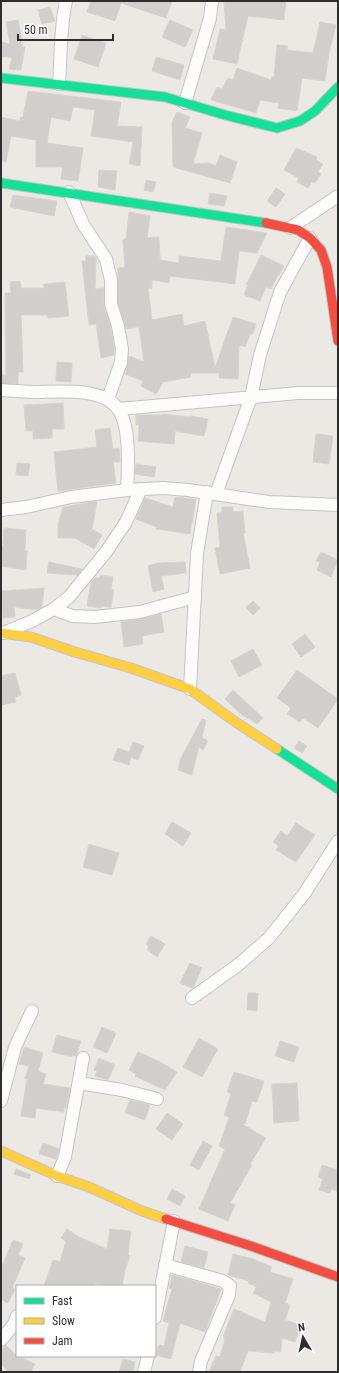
<svg xmlns="http://www.w3.org/2000/svg" width="339" height="1373" viewBox="0 0 339 1373" font-family="'Roboto Condensed',sans-serif">
<rect width="100%" height="100%" fill="#ece8e4"/>
<g fill="#d1cecb" stroke="#d7d4d0">
<path d="M91 1H172L166 18 121 3 115 21 87 12Z"/>
<path d="M224 1H286L284 20 248 16 237 64 213 59 220 29 226 30Z"/>
<path d="M50 7 55 21 42 24 38 10Z"/>
<path d="M18 20 23 47H25L21 70 9 69 12 58 1 56V42L10 44 6 22Z"/>
<path d="M170 20 193 30 185 47 162 37Z"/>
<path d="M320 22 336 25 329 53 325 81 302 78 297 111 278 108 279 103 260 100 256 113 211 100 217 87 222 89 228 78 233 80 237 68 271 80 272 77H274L277 45 288 46 287 50 313 53Z"/>
<path d="M82 35 106 43 98 67 74 59Z"/>
<path d="M156 57 184 65 180 80 152 71Z"/>
<path d="M28 91 121 102 117 126 142 127 140 166 129 164 133 142 91 136 95 110 73 107 70 121 51 117 47 143 83 148 78 181 61 179 63 167H36V140L11 136 6 162 1 161V117L20 121 21 117H23Z"/>
<path d="M177 112 190 117 185 128 202 133 193 164 209 163 216 166 220 155 237 162 230 183 173 167 172 122Z"/>
<path d="M296 148 317 157 316 160 323 164 318 172 321 174 315 183 312 181 308 188 297 182 299 178 284 170Z"/>
<path d="M99 170 117 171 115 190 98 187Z"/>
<path d="M146 180 156 182 153 192 144 190Z"/>
<path d="M276 188 285 194 276 207 267 201Z"/>
<path d="M210 193 227 196 224 206 208 204Z"/>
<path d="M13 195 57 201 54 216 10 207Z"/>
<path d="M129 212 150 216 147 238 159 237 160 260 179 263V256L221 261 226 227 267 233 257 253 239 251 235 284 170 276 169 283 152 280V288H148L152 320 182 314 184 326 205 321 215 368 233 317 256 324 253 334H250L245 347 239 345 238 379 219 378V373H190L191 377 163 382 156 394 141 386 143 381 125 374 129 356 144 362 139 327 126 329 118 303V268L125 267 123 240 126 239Z"/>
<path d="M261 255 284 266 279 275H278L271 289 266 287 260 301 244 295 248 285H246Z"/>
<path d="M86 256H95L96 258 95 289 104 288V306L111 328 114 349V355L101 358 96 324 89 325 82 261H86Z"/>
<path d="M20 281 21 288H44V284L65 282 69 316 48 318 47 315H21L23 372H18V384L1 383V375H6L5 293H11L10 282Z"/>
<path d="M57 362 72 363 71 382 56 381Z"/>
<path d="M63 403 64 429H52V438L33 439V431H26L24 405Z"/>
<path d="M163 414 190 417V416L208 419 204 436 175 431 174 444 138 441 139 425H136V415H163Z"/>
<path d="M110 428 113 449 119 448 120 462H113L116 483 58 491 54 452 97 447 95 430Z"/>
<path d="M316 434 333 436 329 464 313 462Z"/>
<path d="M17 463 30 464 28 476 16 475Z"/>
<path d="M136 464 156 467 154 477 135 474Z"/>
<path d="M175 497 196 499 190 534 156 529 157 527 136 519 145 498 173 507Z"/>
<path d="M93 502H97L92 529 102 535 94 549 75 538H58V524L63 507Z"/>
<path d="M222 507H233V512L243 511 245 533H243L250 568 220 574 215 548 220 547 217 513 222 512Z"/>
<path d="M4 528 26 530 25 551H27L26 570 1 566V546L3 547Z"/>
<path d="M321 552 338 560 331 577 317 570 320 562 316 561Z"/>
<path d="M49 562 82 569 78 575 47 573Z"/>
<path d="M185 562 186 573 161 576 164 589 153 592 148 566 158 563Z"/>
<path d="M100 575 113 577 111 589 114 590 111 607 101 606V608L87 606 91 582 95 578H100Z"/>
<path d="M44 588 42 607 37 610 14 607 15 617 3 618 2 591Z"/>
<path d="M253 601 260 608 253 615 246 607Z"/>
<path d="M161 614 164 632 142 636 143 644 124 647 121 622 141 619Z"/>
<path d="M305 634 315 647 301 657 292 644Z"/>
<path d="M253 649 262 665 239 677 231 661Z"/>
<path d="M297 670 338 699 318 728 303 718 300 722 287 714 291 708 277 698Z"/>
<path d="M15 673 21 695 15 697 16 702 1 705V676Z"/>
<path d="M233 690 263 718 257 724 242 715 225 699Z"/>
<path d="M202 719 206 720 202 738 208 741 203 750 199 747 192 775 178 770 181 758Z"/>
<path d="M299 741 307 746 302 753 294 748Z"/>
<path d="M133 742 144 746 138 760 131 757 129 765 113 760 118 748 129 752Z"/>
<path d="M172 822 191 833 183 846 165 834Z"/>
<path d="M296 823 315 835 296 862 276 850 279 846 273 842 281 831 287 836Z"/>
<path d="M89 844 119 853 112 875 83 867Z"/>
<path d="M151 936 165 944 157 957 147 950 149 946 146 944Z"/>
<path d="M190 963 202 968 193 988 180 983Z"/>
<path d="M248 993H258L257 1011 247 1010Z"/>
<path d="M102 1027 116 1033 107 1053 93 1047Z"/>
<path d="M57 1035 81 1041 76 1056 72 1055V1057L52 1052Z"/>
<path d="M199 1038 218 1049 202 1077 183 1067Z"/>
<path d="M280 1041 299 1047 294 1062 275 1056Z"/>
<path d="M24 1047 43 1053 38 1071 46 1074 43 1084 70 1088 66 1108H64V1112L36 1108 35 1118 21 1116 27 1079H25L29 1066 19 1064Z"/>
<path d="M138 1052 162 1063 177 1072 165 1090 135 1076 136 1074 129 1070Z"/>
<path d="M99 1058 115 1065 108 1080 95 1076 97 1071 94 1070Z"/>
<path d="M234 1072 264 1081 257 1102 252 1101 245 1124H242L266 1138 250 1164 252 1165 230 1203 235 1205 228 1221 199 1209 225 1149 219 1146 229 1117 224 1115 231 1094 227 1092Z"/>
<path d="M297 1083 299 1121 274 1123 272 1084Z"/>
<path d="M130 1100 150 1105 145 1120 125 1113Z"/>
<path d="M167 1113 183 1124 172 1140 156 1129Z"/>
<path d="M203 1141 212 1146 199 1170 190 1165Z"/>
<path d="M43 1143 59 1149 56 1159 39 1154Z"/>
<path d="M322 1165 338 1170V1191L331 1189 330 1193 319 1190 323 1179 318 1177Z"/>
<path d="M16 1169 31 1175 29 1179 14 1174Z"/>
<path d="M172 1189 185 1196 180 1206 167 1199Z"/>
<path d="M67 1229 79 1237 107 1249 110 1229 131 1231 128 1255 130 1256 125 1270 122 1286H111L95 1283 93 1286H44L53 1260 60 1262 66 1241 61 1238Z"/>
<path d="M13 1240 23 1244 18 1255 25 1258 12 1288 15 1289 8 1303 1 1299V1268Z"/>
<path d="M185 1246 208 1252 204 1268 181 1262Z"/>
<path d="M233 1254 253 1259 272 1267 270 1272 293 1279 285 1303 290 1305 285 1320 301 1325 295 1342 282 1338 281 1352 274 1351V1353L248 1351 240 1372H209L216 1356 220 1357 225 1338 223 1337 234 1309 265 1322 271 1302 253 1293 257 1287 248 1283 249 1281 228 1275Z"/>
<path d="M172 1275 221 1289 205 1332 180 1323 171 1359 156 1355 159 1345 164 1346 169 1323 163 1321 172 1289 169 1288Z"/>
<path d="M6 1345 17 1356 35 1364 31 1372H8L1 1363V1350Z"/>
<path d="M123 1359 135 1362 133 1372H119Z"/>
</g>
<g fill="none" stroke-linecap="round" stroke-linejoin="round">
<g stroke="#c5c4c5" stroke-width="14">
<g id="street">
<path d="M59 84C61 56 60 28 66 1"/>
<path d="M185 103 210 18 212 1"/>
<path d="M69 192 83 224 106 259 111 280V304L118 326 122 349 121 362 108 399"/>
<path d="M290 228 338 196"/>
<path d="M1 390C11 391 21 391 32 392 56 392 102 386 118 409 131 427 128 469 127 490"/>
<path d="M119 409 298 393H338"/>
<path d="M216 494 251 397 260 355 280 292 310 238"/>
<path d="M1 510 26 507 71 497 127 490 163 488 188 490 269 502 338 505"/>
<path d="M54 609 72 616 95 617 140 612 195 597"/>
<path d="M3 633 30 622 54 609 69 597 106 552 126 522 141 489"/>
<path d="M190 689 197 554 207 492"/>
<path d="M192 998 238 965 269 938 304 894 338 841"/>
<path d="M79 1083 122 1090 157 1099"/>
<path d="M1 1101 15 1047 32 1011"/>
<path d="M57 1176 65 1157 83 1058"/>
<path d="M165 1265 223 1281 230 1286 229 1295 201 1361 199 1372"/>
<path d="M155 1318 174 1221"/>
<path d="M1 1340 14 1324 17 1316"/>
<path d="M144 1372 148 1356"/>
</g>
</g>
<g stroke="#c5c4c5" stroke-width="11">
<g id="fast">
<path d="M1 78 165 97 225 115 277 128 300 121 315 111 338 87"/>
<path d="M1 183 266 223"/>
<path d="M277 749 338 789"/>
</g>
</g>
<g stroke="#c5c4c5" stroke-width="11">
<g id="slow">
<path d="M1 633 31 637 75 652 131 668 190 689 234 721 277 749"/>
<path d="M1 1151 57 1176 89 1187 142 1211 166 1219"/>
</g>
</g>
<g stroke="#c5c4c5" stroke-width="11">
<g id="jam">
<path d="M266 223 298 230 310 238 321 250 327 267 338 341"/>
<path d="M166 1219 248 1245 338 1277"/>
</g>
</g>
<use href="#street" stroke="#fcfcfb" stroke-width="12"/>
<use href="#fast" stroke="#16e098" stroke-width="9"/>
<use href="#slow" stroke="#ffcf43" stroke-width="9"/>
<use href="#jam" stroke="#f24e42" stroke-width="9"/>
</g>
<rect width="339" height="1373" fill="none" stroke="#2e2e2e" stroke-width="4"/>
<rect x="16" y="1285" width="140" height="72" fill="#ffffff" stroke="#ababab"/>
<rect x="24" y="1298" width="20" height="6" fill="#16e098" stroke="#ababab"/>
<text x="52" y="1305" font-size="12" fill="#2e2e2e">Fast</text>
<rect x="24" y="1318" width="20" height="6" fill="#ffcf43" stroke="#ababab"/>
<text x="52" y="1325" font-size="12" fill="#2e2e2e">Slow</text>
<rect x="24" y="1338" width="20" height="6" fill="#f24e42" stroke="#ababab"/>
<text x="52" y="1345" font-size="12" fill="#2e2e2e">Jam</text>
<g transform="translate(303 1337) rotate(351)" stroke="#ffffff" stroke-width="3" paint-order="stroke">
<path d="M0-3L7 15L0 10L-7 15Z" fill="#2e2e2e"/>
<text y="-6" font-size="11" font-weight="bold" text-anchor="middle" fill="#2e2e2e">N</text>
</g>
<path d="M18 34v6h95v-6" fill="none" stroke="#2e2e2e" stroke-width="2"/>
<text x="24" y="34" font-size="12" fill="#2e2e2e" stroke="#ffffff" stroke-width="3" paint-order="stroke">50 m</text>
</svg>
